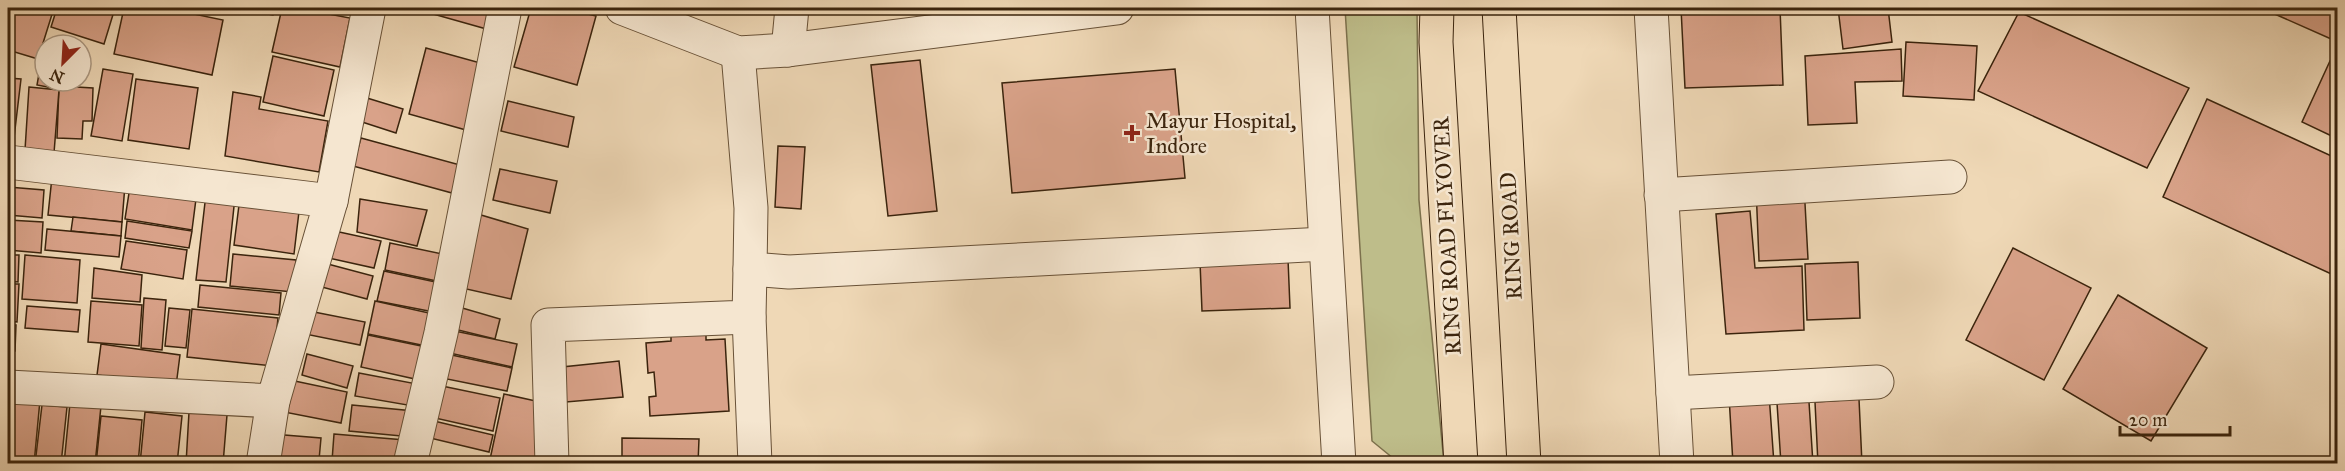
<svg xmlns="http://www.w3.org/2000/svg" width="2345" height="471" viewBox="0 0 2345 471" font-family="'IM FELL Great Primer',serif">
<rect width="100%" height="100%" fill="#efd8b6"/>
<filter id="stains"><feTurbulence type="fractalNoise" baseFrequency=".00333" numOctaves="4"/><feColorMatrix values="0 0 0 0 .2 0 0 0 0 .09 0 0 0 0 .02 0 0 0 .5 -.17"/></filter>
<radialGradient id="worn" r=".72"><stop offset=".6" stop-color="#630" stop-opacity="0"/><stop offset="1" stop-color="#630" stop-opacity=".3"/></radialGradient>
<path fill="#bebd8a" stroke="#7c704c" stroke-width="1.5" d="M1345 8H1417L1419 200 1444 463H1399L1372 441Z"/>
<g fill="#d9a289" stroke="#3b240d" stroke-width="1.5">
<path d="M8 8H54L38 59 8 50Z"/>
<path d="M57 8H115L104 44 51 27Z"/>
<path d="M124 8H165L223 20 212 75 114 54Z"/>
<path d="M231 8H275L273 15Z"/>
<path d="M282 8H297L350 18 340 67 272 52Z"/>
<path d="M427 8H496L490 30 426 12Z"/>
<path d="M531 8H565L596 16 577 85 514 67Z"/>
<path d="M1681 8H1780L1783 85 1685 88Z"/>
<path d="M1838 8H1888L1892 42 1843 49Z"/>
<path d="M2261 8H2338V42Z"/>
<path d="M2019 12 2189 88 2147 168 1978 91Z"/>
<path d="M1906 42 1977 46 1974 100 1903 96Z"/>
<path d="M426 48 484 64 466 130 409 114Z"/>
<path d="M1901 49 1902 81 1855 82 1857 123 1808 125 1805 56Z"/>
<path d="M43 51 45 81H59L58 89 37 85Z"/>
<path d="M273 56 334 70 324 116 263 102Z"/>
<path d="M920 60 937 211 888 216 871 65Z"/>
<path d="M2330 61 2338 64V139L2302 122Z"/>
<path d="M103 69 133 74 122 141 91 136Z"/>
<path d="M1175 69 1185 178 1012 193 1002 83Z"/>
<path d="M8 78 21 79 13 146 8 145Z"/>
<path d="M136 79 198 88 189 149 128 140Z"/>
<path d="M59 86 93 88 92 121H83L82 139 57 138Z"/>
<path d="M29 87 59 90 54 153 25 150Z"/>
<path d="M233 92 261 97 259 109 328 121 319 172 225 156Z"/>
<path d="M367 98 403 109 396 133 359 121Z"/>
<path d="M2207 99 2338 159V277L2163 197Z"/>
<path d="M508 101 574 117 568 147 501 131Z"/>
<path d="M361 138 460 165 452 193 353 166Z"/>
<path d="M778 146 805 147 801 209 775 207Z"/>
<path d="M500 169 557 181 550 213 493 200Z"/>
<path d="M52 177 125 185 122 222 48 215Z"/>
<path d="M131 180 197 191 192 230 125 219Z"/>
<path d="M1804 185 1808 259 1759 261 1756 187Z"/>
<path d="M8 187 44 190 42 218 8 215Z"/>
<path d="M206 194 235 197 226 282 196 280Z"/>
<path d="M240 197 300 203 294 254 234 245Z"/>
<path d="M360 199 427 210 417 246 357 232Z"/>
<path d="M1750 211 1755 268 1802 266 1804 330 1726 334 1716 214Z"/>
<path d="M471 212 528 229 511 299 453 286Z"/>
<path d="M73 217 122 222 121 236 71 231Z"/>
<path d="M8 220 43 222 41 253 8 250Z"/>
<path d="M127 221 192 231 189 248 125 238Z"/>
<path d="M47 229 121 236 119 257 45 250Z"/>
<path d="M330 230 381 241 374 268 324 257Z"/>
<path d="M126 241 187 250 183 279 121 269Z"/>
<path d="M390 243 452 256 446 283 385 270Z"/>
<path d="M2013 248 2091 288 2044 380 1966 340Z"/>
<path d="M233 254 296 260 293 292 230 286Z"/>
<path d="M8 255H19L18 282 8 281Z"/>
<path d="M25 255 80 260 77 303 22 299Z"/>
<path d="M1288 259 1290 308 1202 311 1200 262Z"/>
<path d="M1858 262 1860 318 1807 320 1805 264Z"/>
<path d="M324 263 373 276 367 299 318 286Z"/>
<path d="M94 268 142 275 140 302 92 298Z"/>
<path d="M384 271 445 284 439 313 377 301Z"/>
<path d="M8 284H19L17 322 8 321Z"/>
<path d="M200 285 281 293 279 315 198 307Z"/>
<path d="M2118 295 2207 348 2151 441 2063 389Z"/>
<path d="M144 298 166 300 162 350 141 348Z"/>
<path d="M91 301 142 305 139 346 88 342Z"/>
<path d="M375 301 438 315 431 347 368 334Z"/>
<path d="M452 305 500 319 495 339 450 328Z"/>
<path d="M27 306 80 310 78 332 25 328Z"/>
<path d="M169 308 190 310 186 348 165 346Z"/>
<path d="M192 309 278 318 273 366 187 357Z"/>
<path d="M309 311 365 322 360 345 305 334Z"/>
<path d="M8 325H16L15 351 8 350Z"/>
<path d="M450 330 517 344 512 367 445 352Z"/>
<path d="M706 334V340L725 339 729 411 650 416 649 397 656 396 654 372 648 373 646 343 671 341V336Z"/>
<path d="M368 335 431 348 424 381 361 367Z"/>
<path d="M101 344 180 355 176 386 97 375Z"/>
<path d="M307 354 353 366 347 388 302 375Z"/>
<path d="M447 354 512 368 507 391 442 378Z"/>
<path d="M619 361 623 397 566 402 562 367Z"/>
<path d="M359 373 417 384 413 406 355 396Z"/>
<path d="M290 380 347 392 341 423 284 412Z"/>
<path d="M442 386 500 398 493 431 435 418Z"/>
<path d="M504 394 545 403 543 464H489Z"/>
<path d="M1769 394 1774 464H1733L1729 396Z"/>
<path d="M1859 399 1862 464H1818L1815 402Z"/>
<path d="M40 400 34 464 8 463V401Z"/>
<path d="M1809 402 1813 464H1781L1777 403Z"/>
<path d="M70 403 101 406 95 464H64Z"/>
<path d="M42 405 67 407 61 464H35Z"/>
<path d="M352 405 414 411 412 437 349 431Z"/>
<path d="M145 412 182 416 177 464H140Z"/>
<path d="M189 412 227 415 223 464H186Z"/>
<path d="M101 416 142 420 138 464H96Z"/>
<path d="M434 421 493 435 489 452 430 438Z"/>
<path d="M272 434 321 438 319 460 270 456Z"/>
<path d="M334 434 405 440 403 464 332 461Z"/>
<path d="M622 438 699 439 698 464H622Z"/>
</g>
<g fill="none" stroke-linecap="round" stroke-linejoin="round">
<g stroke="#685137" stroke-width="35">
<g id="minor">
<path d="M622 8 738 53 788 50 1117 8"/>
<path d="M1312 8 1339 464"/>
<path d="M1651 8 1677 464"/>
<path d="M788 50 792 8"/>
<path d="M738 53 751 208 750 269 789 272 1325 244"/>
<path d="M8 162 331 201 273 401 8 387"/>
<path d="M1661 195 1950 177"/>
<path d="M331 201 369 8"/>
<path d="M749 317 755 464"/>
<path d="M1673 393 1877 382"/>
<path d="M263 464 273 401"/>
<path d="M410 464 441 333 505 8"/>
<path d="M552 464 548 325 749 317 750 269"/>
</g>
</g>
<g stroke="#3b240d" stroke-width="35">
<g id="major">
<path d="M1437 8 1436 42 1461 464"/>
<path d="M1499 8 1524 464"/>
</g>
</g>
<use href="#minor" stroke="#f5e6d0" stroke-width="33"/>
<use href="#major" stroke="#efd8b6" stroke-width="33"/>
</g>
<path fill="#8f2418" stroke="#f5e6d0" stroke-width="2" d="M1129 124h6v6h6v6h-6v6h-6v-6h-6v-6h6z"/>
<g text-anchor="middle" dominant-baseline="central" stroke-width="5" stroke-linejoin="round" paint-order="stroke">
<g font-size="22" fill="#3b240d" stroke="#f5e6d0" text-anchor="start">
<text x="1146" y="120">Mayur Hospital,<tspan x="1146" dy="25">Indore</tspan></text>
</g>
<g font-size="22" fill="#3b240d" stroke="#f5e6d0">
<text transform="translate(1447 236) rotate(-93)">RING ROAD FLYOVER</text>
<text transform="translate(1511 236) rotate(-93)">RING ROAD</text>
</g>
</g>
<rect width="2345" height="471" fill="none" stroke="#efd8b6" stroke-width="30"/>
<rect x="9" y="9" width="2327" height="453" fill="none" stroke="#3b240d" stroke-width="3"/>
<rect x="15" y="15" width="2315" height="441" fill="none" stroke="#3b240d" stroke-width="1.5"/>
<g transform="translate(63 63) rotate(204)"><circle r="28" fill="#f5e6d0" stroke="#ab9882" stroke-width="1.5"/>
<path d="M0-4.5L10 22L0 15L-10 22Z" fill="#8f2418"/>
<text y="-9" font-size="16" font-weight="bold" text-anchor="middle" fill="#3b240d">N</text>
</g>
<path d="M2120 426v9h110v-9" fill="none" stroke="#3b240d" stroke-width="3"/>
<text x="2129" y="426" font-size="18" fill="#3b240d" stroke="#f5e6d0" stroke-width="4.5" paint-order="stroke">20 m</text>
<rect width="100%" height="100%" filter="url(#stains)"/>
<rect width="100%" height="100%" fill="url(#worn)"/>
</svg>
